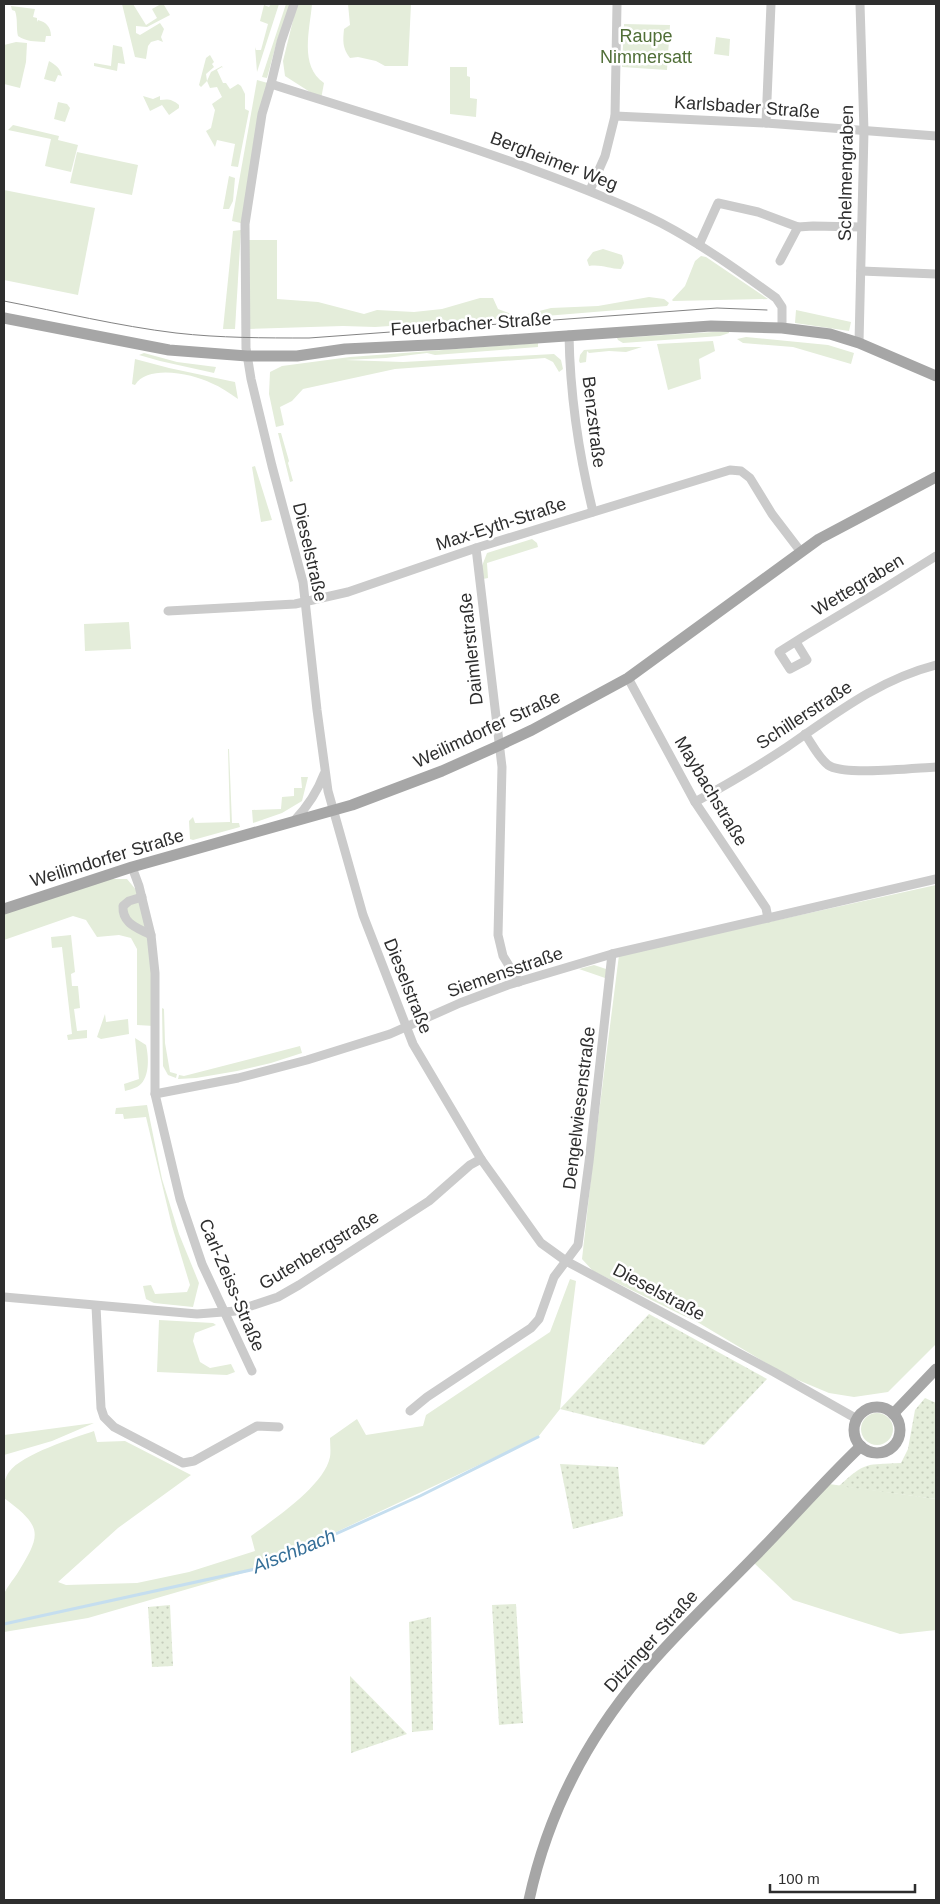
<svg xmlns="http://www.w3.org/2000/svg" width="940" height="1904" viewBox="0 0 940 1904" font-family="Arial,sans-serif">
<defs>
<pattern id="garden-dots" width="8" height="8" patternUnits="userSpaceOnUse" patternTransform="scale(1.25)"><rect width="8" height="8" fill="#e4edda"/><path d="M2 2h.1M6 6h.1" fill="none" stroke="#c4ccbb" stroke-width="1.8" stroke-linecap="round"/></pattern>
</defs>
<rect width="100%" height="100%" fill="#fff"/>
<g fill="#e4edda">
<path d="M122 4H133L146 25 157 18 152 9 161 4 164 5 170 15 147 27 136 26V33L140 35 160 23 164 29 161 37 163 42 158 40 151 42 148 46 146 59 135 57Z"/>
<path d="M271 4H279L257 72 255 47 256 50H261L268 24 260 21 264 5 269 7Z"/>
<path d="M286 4H291L277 41 267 78 262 77Z"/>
<path d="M297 4H312C310 29 299 66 324 83L321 99 285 76 283 61Z"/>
<path d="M348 4H411L408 66H385L376 61 358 57 350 58C342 48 343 40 344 29L350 25Z"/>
<path d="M11 6 35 9 33 17 37 18V22L38 20C46 22 51 27 51 36H46L45 42C34 41 27 42 18 36 16 28 18 19 15 11L12 10Z"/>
<path d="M624 24 670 25 667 70 622 67Z"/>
<path d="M716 37 730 39 729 56 714 54Z"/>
<path d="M16 42 27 43 26 62 20 88 4 84V45Z"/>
<path d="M113 45 122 47 125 64 118 63 117 71 94 66V63L111 66Z"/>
<path d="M210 55 214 62 212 64 214 67 206 74 207 81 211 72 222 66 223 69 222 67 217 70 223 83H226L230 89 238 84 241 86 245 94V109L249 111 238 167 231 166 235 144 217 140 215 147 206 131 211 128 215 110 212 104 222 97 217 87 210 88 207 81 201 87 199 85 206 58Z"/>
<path d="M49 61C56 65 60 68 62 76L58 75 55 82 44 79Z"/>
<path d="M450 67H467V76L470 77V98L477 99 476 117 450 114Z"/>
<path d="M257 80 271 84 245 224 232 221Z"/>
<path d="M143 96 153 99 160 96V100C168 99 172 99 179 105V108L169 115 162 105 150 111Z"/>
<path d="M58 102 67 104 70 108 65 122 54 119Z"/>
<path d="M13 125 59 136 58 140 78 145 71 172 45 166 51 139 8 130Z"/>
<path d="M77 152 138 165 132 195 70 183Z"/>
<path d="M229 176 235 178 233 201 229 209H223Z"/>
<path d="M4 190 95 208 78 295 4 280Z"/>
<path d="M241 230 235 329H223L233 231Z"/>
<path d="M248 240H277V299L318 302 364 314 377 310 414 312 442 309 480 298H493L498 309 514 315 509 318 375 327 343 326 249 329Z"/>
<path d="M603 249 622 255 624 263 621 269C609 269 601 264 589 266L587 260 593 252Z"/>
<path d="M701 256 706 257 768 299 673 301 672 300 685 286 695 261Z"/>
<path d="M649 297 664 299 669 303 667 306 521 318 520 316 551 308 598 306Z"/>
<path d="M796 310 851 322 849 331 795 323Z"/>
<path d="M729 331V333L720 336 623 343 618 340 617 338Z"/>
<path d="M746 337 828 345 854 353 851 364 793 347 743 343 737 339Z"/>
<path d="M713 341 715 351 699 359 701 379 668 390 657 344Z"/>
<path d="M538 343V347L435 355 427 353 386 358 345 360 403 362 554 354 561 360 563 369 559 372 553 362 545 358 395 369 303 389 292 401 280 407 284 425 276 427 269 394 270 372 282 366 350 357Z"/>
<path d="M625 347H642L626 352 609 351 589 353 587 351 586 362 580 363 579 361 580 355 584 350Z"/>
<path d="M144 353 177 362 216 367 214 373 160 361 139 355Z"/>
<path d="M135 359 169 368 230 381 235 382 238 399C229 393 221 387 211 383 193 374 148 364 135 385L132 384Z"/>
<path d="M278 433H281L289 461 288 463 293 481 290 482Z"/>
<path d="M255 466 272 520 261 522 252 467Z"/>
<path d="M301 512 316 563 311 564 297 513Z"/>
<path d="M532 539 537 543 538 547 487 563 488 578 483 579 482 566 487 553Z"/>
<path d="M129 622 131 649 85 651 84 624Z"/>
<path d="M228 749H229L232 823H239L240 827 193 840 190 839 189 821 193 817 195 823 230 822Z"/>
<path d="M301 777H308L302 801 282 813 253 823 252 810 281 809 282 797 294 796V788H302Z"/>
<path d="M91 879H127L142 897 151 935 154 1026 137 1025V949L131 938 119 935 97 937 86 920 73 916 4 940V913Z"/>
<path d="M936 885V1344L888 1392 854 1397 829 1393 786 1375 694 1320 684 1316 593 1271 582 1259 593 1160 619 955Z"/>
<path d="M71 935 75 972 71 974 72 986H78L80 1008 74 1009 77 1031 87 1030V1038L68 1040 67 1035 72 1034 62 947 52 948 51 937Z"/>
<path d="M594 965 609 970 608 979 579 969Z"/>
<path d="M162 1008 164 1009 165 1043 170 1072 177 1074 176 1078 168 1075 163 1066Z"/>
<path d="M105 1014 106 1022 128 1019 129 1034 101 1039 97 1037Z"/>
<path d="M135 1038 146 1045C149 1058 150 1080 137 1087 133 1089 128 1090 125 1091L124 1084 139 1079Z"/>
<path d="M300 1046 302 1053 271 1063 237 1071 196 1078 178 1079 179 1075 184 1076Z"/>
<path d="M147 1105 162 1179 179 1234 199 1283 193 1307 154 1303 146 1299 143 1286 151 1285 155 1294 187 1292 190 1285 172 1226 146 1117 124 1119 123 1114H115L116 1108Z"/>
<path d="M570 1279 576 1281 560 1409 538 1437 260 1568 88 1618 4 1632C4 1623 1 1602 4 1594 7 1587 13 1580 17 1574 42 1534 43 1527 4 1498 3 1491 4 1478 9 1472 22 1454 74 1438 94 1431L97 1442 125 1441 191 1475 118 1528 58 1582 66 1585 137 1583 189 1572 255 1551 251 1536C274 1519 324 1486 330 1457 331 1451 330 1444 330 1438L357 1419 366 1435 423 1426 426 1415 550 1332Z"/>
<path d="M159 1320 213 1323 216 1325 195 1333 193 1341 200 1362 210 1368 231 1364 235 1372 227 1375 157 1372Z"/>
<circle cx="877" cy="1429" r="16"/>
<path d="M94 1423 52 1441 4 1455V1435Z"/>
<path d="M829 1484 936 1499V1630L900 1634 793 1600 754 1563Z"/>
</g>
<g fill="url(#garden-dots)">
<path d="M649 1314 767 1379 704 1445 560 1409Z"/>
<path d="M925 1398 936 1403V1499L839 1486C866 1461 866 1465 901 1463L908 1449 915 1410Z"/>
<path d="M560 1464 618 1467 623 1516 573 1529Z"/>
<path d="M516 1604 523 1723 499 1725 492 1605Z"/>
<path d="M170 1605 173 1666 152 1667 148 1607Z"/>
<path d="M431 1617 433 1730 412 1732 409 1622Z"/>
<path d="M350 1676 407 1734 351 1753Z"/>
</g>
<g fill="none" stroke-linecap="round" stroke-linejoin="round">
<path stroke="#c5deef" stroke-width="3" d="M4 1624 260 1568 420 1496 538 1437"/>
<g stroke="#cbcbcb" stroke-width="9">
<path d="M294 4 281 42 271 84 262 114 245 224 246 348 251 379 272 466 303 582 317 710 328 791 363 915 413 1044 481 1159 541 1243 566 1261 774 1372 857 1419"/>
<path d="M271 84C358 112 446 137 531 169 575 185 619 202 661 223 701 244 739 271 776 298L782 307V328"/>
<path d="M615 116 766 123 936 136"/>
<path d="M766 123 771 4"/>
<path d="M590 190 605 156 615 116 617 4"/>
<path d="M798 227 813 226 861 227"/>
<path d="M699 245 718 203 758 212 798 227 780 261"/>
<path d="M861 271 936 274"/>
<path d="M569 335C570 395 579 455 593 512"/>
<path d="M859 343 864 131 860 4"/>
<path d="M476 548 502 767 498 935 503 956 519 982"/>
<path d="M168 611 295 604 348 592 476 548 730 470 741 471 750 478 772 514 801 552"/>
<path d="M796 642 807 660 790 669 779 652 806 635 883 589 936 556"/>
<path d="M628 678 695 802 766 908 768 918"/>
<path d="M805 734C812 744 818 757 828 765 843 776 915 768 936 767"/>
<path d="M695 802C726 785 757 767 787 747 835 714 878 680 936 665"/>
<path d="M294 821C308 806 317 793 324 774"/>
<path d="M132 867 139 886 151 935 155 973V1094L180 1199 202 1264 252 1371"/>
<path d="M142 897 129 901 123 906C122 924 138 928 151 935"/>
<path d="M155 1094 238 1078 307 1060 390 1034 460 1003 508 985 612 954 936 879"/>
<path d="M4 1297 197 1314 236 1311 278 1297 299 1285 429 1201 470 1165 481 1159"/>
<path d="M96 1306 101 1408 104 1417 114 1427 183 1463 194 1461 257 1426 279 1427"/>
<path d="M410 1411 427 1397 531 1328 539 1319 554 1277 578 1245 589 1162 612 954"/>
</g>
<g stroke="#a6a6a6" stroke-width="11">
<path d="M4 318 169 350 247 356H297L345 349 449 344 711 326 782 328 830 334 859 343 936 376"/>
<path d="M4 909 132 867 352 805 442 771 498 746 532 730 628 678 819 539 936 477"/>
<circle cx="877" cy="1430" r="23"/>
<path d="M893 1414 936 1369"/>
<path d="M529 1900C547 1817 586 1740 641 1675 674 1635 714 1598 751 1560 788 1523 823 1482 861 1446"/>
</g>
<path stroke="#838383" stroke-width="1" d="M4 301C61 312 118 326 176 333 220 338 264 338 309 338L717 308 767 310"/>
</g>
<g text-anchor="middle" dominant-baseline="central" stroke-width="5" stroke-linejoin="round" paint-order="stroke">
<g font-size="18" fill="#506e37" stroke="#fff">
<text x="646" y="36">Raupe<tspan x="646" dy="21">Nimmersatt</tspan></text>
</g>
<g font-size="18" fill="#2e2e2e" stroke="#fff">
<text transform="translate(747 107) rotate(4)">Karlsbader Straße</text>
<text transform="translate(554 161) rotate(21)">Bergheimer Weg</text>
<text transform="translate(846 173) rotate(-89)">Schelmengraben</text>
<text transform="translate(471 324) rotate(-4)">Feuerbacher Straße</text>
<text transform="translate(594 422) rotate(83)">Benzstraße</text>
<text transform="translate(501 524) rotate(-18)">Max-Eyth-Straße</text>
<text transform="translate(310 552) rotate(77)">Dieselstraße</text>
<text transform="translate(858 585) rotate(-31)">Wettegraben</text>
<text transform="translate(471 649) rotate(-96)">Daimlerstraße</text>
<text transform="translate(804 715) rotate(-33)">Schillerstraße</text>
<text transform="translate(487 729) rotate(-25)">Weilimdorfer Straße</text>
<text transform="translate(711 791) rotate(59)">Maybachstraße</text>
<text transform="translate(107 858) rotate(-17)">Weilimdorfer Straße</text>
<text transform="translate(505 972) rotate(-19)">Siemensstraße</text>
<text transform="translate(408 986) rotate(68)">Dieselstraße</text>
<text transform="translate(579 1108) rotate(-83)">Dengelwiesenstraße</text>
<text transform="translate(319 1250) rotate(-31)">Gutenbergstraße</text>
<text transform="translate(232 1285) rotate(67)">Carl-Zeiss-Straße</text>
<text transform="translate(659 1292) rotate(28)">Dieselstraße</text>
<text transform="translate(651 1641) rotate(-48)">Ditzinger Straße</text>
</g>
<g font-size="19" font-style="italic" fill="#356f98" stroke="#fff">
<text transform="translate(294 1551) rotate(-22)">Aischbach</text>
</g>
</g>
<rect width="940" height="1904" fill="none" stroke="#2e2e2e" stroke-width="10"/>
<path d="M770 1884v8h145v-8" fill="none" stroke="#2e2e2e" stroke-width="2.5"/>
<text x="778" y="1884" font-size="15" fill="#2e2e2e" stroke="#ffffff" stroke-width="4" paint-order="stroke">100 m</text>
</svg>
